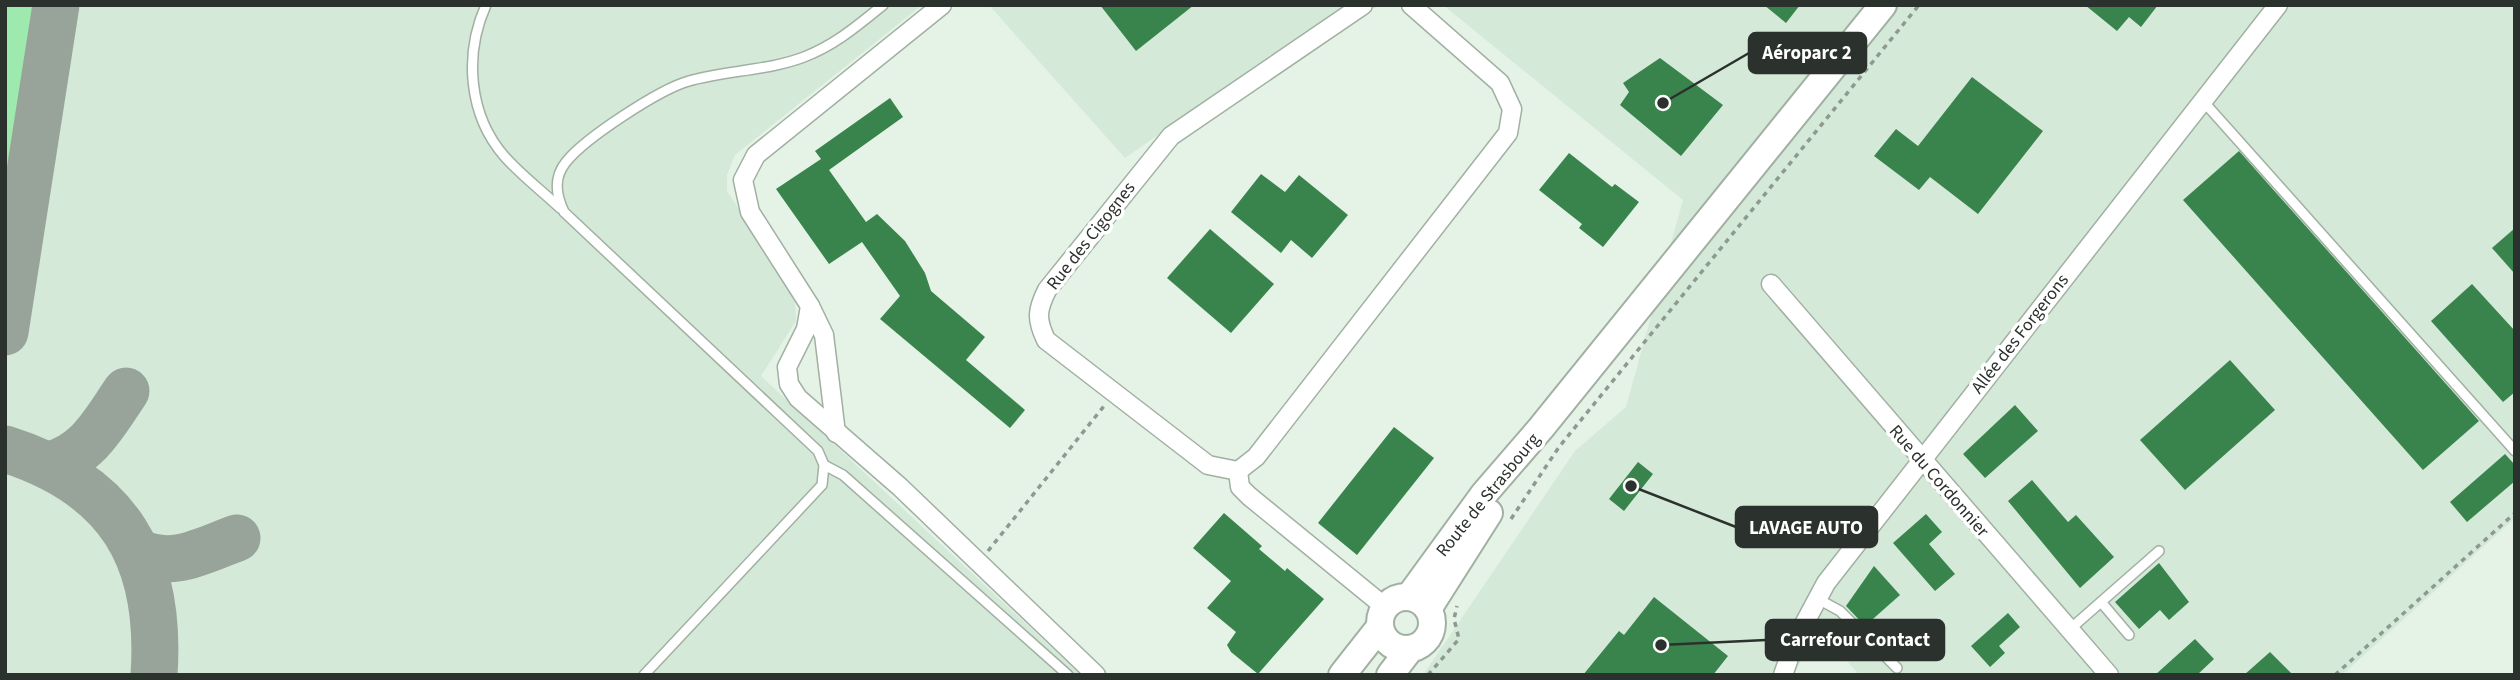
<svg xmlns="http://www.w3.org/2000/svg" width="2520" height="680" viewBox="0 0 2520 680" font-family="'Source Sans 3',sans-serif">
<rect width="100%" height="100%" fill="#e4f3e6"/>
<g fill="#d4e9d8">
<path d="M5 5H922L735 155 727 175V191L787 282 795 303 796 321 761 376 1081 675H5Z"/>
<path d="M989 5H1385L1367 10 1240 78 1125 158Z"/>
<path d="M1443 5H2515V518L2342 675H1859L1818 627 1794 675H1423L1575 451 1626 407 1683 200Z"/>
</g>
<path fill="#9ee9ad" d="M5 5H33L5 194Z"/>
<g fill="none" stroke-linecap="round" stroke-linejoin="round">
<g stroke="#98a49a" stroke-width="47">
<path d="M5 332 56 5"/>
<path d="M5 449C119 485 162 558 154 675"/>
<path d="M48 465C87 457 105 422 126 391"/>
<path d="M138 552C173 569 203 550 237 538"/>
</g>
</g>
<g fill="#39844c">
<path d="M1100 5H1194L1136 51Z"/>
<path d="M1764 5H1800L1786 23Z"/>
<path d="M2085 5H2158L2141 27 2129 17 2117 31Z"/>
<path d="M1660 58 1723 105 1681 156 1620 105 1629 92 1623 83Z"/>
<path d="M1972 77 2043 131 1978 214 1930 177 1919 190 1874 156 1896 129 1918 146Z"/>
<path d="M890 98 903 117 829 170 866 222 877 214 905 241 925 273 931 291 985 337 966 360 1025 410 1010 428 880 319 900 296 862 242 829 264 776 189 821 159 815 151Z"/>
<path d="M2239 151 2479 421 2423 470 2183 200Z"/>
<path d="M1569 153 1612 187 1615 184 1639 202 1603 247 1579 228 1582 224 1539 190Z"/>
<path d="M1261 174 1285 192 1299 175 1348 215 1312 258 1291 240 1281 253 1231 212Z"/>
<path d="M2515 228V274L2492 248Z"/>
<path d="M1210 229 1274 284 1231 333 1167 278Z"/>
<path d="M2472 284 2515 331V392L2503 402 2431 321Z"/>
<path d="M2230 360 2275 410 2185 490 2140 440Z"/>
<path d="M2015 405 2038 431 1985 478 1963 454Z"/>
<path d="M1394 427 1434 458 1357 555 1318 523Z"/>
<path d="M2505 454 2515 465V481L2467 522 2450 502Z"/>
<path d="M1638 462 1653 474 1624 511 1609 499Z"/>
<path d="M2032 480 2068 522 2076 515 2114 557 2080 588 2008 501Z"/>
<path d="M1224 513 1262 546 1259 549 1285 571 1287 568 1324 599 1258 674 1231 652 1227 645 1236 632 1207 608 1231 581 1193 548Z"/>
<path d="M1926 514 1942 532 1929 544 1955 574 1935 591 1893 543Z"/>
<path d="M2159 563 2189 602 2169 620 2160 610 2139 629 2115 602Z"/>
<path d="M1874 566 1900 595 1865 626 1846 606Z"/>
<path d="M1654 597 1728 656 1713 675H1583L1619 631 1624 635Z"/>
<path d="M2008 613 2020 627 1999 646 2005 653 1990 667 1971 646Z"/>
<path d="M2195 639 2214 659 2197 675H2155Z"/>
<path d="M2270 652 2293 675H2244Z"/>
</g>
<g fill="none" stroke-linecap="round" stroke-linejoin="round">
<g stroke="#a1b0a3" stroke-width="12">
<g id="lane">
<path d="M486 5C464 54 468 115 505 157 521 175 542 191 560 208"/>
<path d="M2203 101 2515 451"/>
<path d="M824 465 843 475 1068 675"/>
<path d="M1818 599 1840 611 1897 668"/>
<path d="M2101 602 2129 635"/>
<path d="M2069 630 2159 551"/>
<path d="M644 675 822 485 824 465 818 451 564 212C556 195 553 178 566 162 585 138 660 89 689 81 727 70 767 71 804 57 835 45 857 26 883 5"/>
</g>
</g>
<g stroke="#a1b0a3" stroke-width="21">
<g id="street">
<path d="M942 5 756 155 743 180 750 212 810 306 806 329 787 367 789 384 798 398 900 487 1096 675"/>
<path d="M1363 5 1171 136 1047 290C1037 310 1036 319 1046 340L1208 465 1238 471 1256 457 1508 133 1512 109 1500 83 1411 5"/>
<path d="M1771 284 2109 675"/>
<path d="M810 306 824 335 836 433"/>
<path d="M1238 471 1240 487 1249 496 1385 607"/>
<path d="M1783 675 1795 641 1826 583 2278 5"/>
</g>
</g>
<g stroke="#a1b0a3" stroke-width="30">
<g id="secondary">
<circle cx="1406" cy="623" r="26"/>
<path d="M1409 597 1484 494 1541 428 1883 5"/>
<path d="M1428 609 1489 513"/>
<path d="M1342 675 1379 628"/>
<path d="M1390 675 1410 649"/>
</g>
</g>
<g stroke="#8e9990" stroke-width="3.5" stroke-dasharray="5 5" stroke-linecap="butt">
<path d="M1511 519 1559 447 1919 5"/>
<path d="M988 551 1104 406"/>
<path d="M1428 675 1459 639 1454 619 1457 606"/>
<path d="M2335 675 2515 513"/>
</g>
<use href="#lane" stroke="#fff" stroke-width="9"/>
<use href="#street" stroke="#fff" stroke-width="18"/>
<use href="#secondary" stroke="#fff" stroke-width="26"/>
</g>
<g text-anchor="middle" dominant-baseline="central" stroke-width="7" stroke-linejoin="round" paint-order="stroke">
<g font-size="18" fill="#2b312c" stroke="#fff">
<text transform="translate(1091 236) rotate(-52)">Rue des Cigognes</text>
<text transform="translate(2020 334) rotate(-52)">Allée des Forgerons</text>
<text transform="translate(1939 481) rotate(49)">Rue du Cordonnier</text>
<text transform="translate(1488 495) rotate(-51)">Route de Strasbourg</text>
</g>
</g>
<path fill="none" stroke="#2b312c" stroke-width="2.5" d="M1663 103L1749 53M1631 486L1736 527M1661 645L1766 640"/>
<g fill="#2b312c" stroke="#fff" stroke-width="2.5">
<circle cx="1663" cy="103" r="7"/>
<circle cx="1631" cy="486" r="7"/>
<circle cx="1661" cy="645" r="7"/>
</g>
<g fill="#2b312c" stroke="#2b312c" stroke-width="2.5">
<rect x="1749" y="33" width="117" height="40" rx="7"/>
<rect x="1736" y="507" width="141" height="40" rx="7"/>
<rect x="1766" y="620" width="178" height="40" rx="7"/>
</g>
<g font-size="19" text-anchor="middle" font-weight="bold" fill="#fff">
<text x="1807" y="59">Aéroparc 2</text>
<text x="1806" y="534">LAVAGE AUTO</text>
<text x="1855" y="646">Carrefour Contact</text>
</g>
<rect width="2520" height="680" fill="none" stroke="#2b312c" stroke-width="14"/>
</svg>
